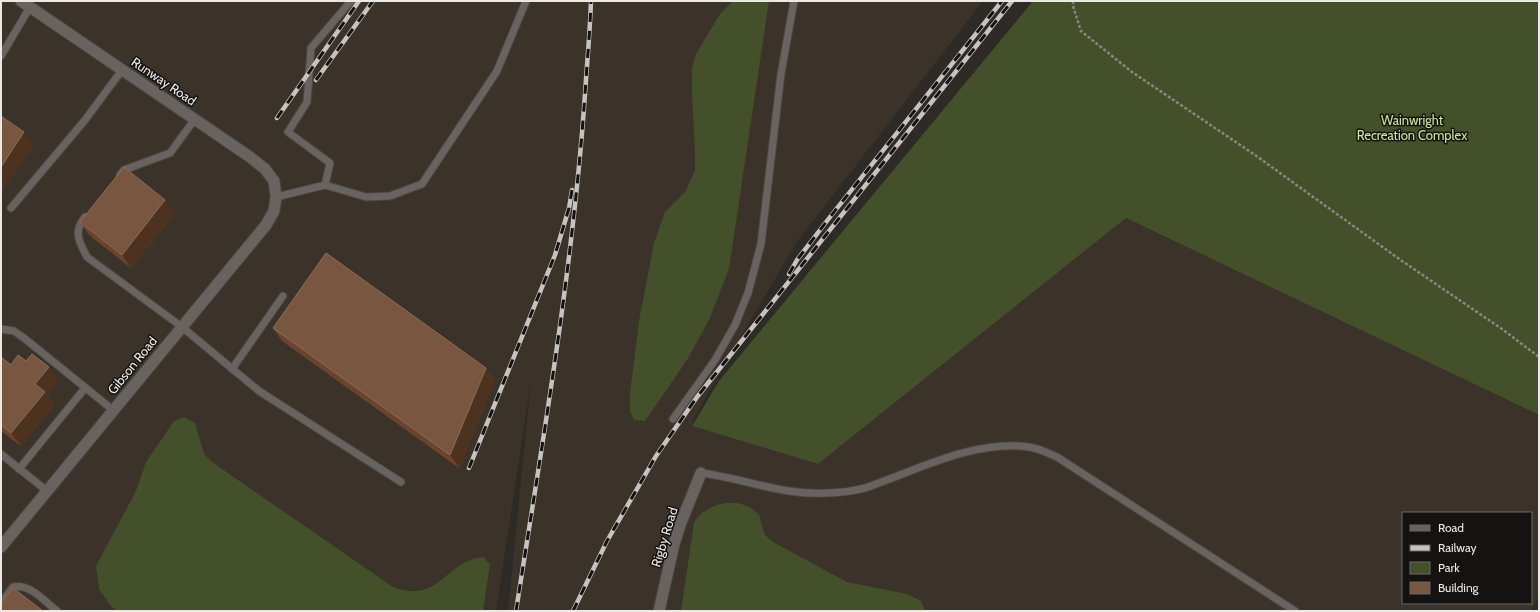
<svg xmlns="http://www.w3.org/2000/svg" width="1540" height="612" viewBox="0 0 1540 612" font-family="Cabin,sans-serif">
<rect width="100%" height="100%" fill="#2e2a25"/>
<path fill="#3b332a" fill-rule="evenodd" d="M1 1H983L796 243 695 416 692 426 818 464 1126 218 1539 415V595L1531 611H508L531 381 496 611H1ZM1403 513H1531V603H1403Z"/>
<g fill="#435029">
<path d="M733 1H769L729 269 709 320 687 360 645 421 634 420 630 412V393L639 321 654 243 665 212 685 192 695 170V150L692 96V68L696 54 720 14Z"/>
<path d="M1033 1H1539V415L1126 218 818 464 692 426 719 381Z"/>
<path d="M184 417 195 423 204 454 212 462 393 587C400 589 408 592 415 591 441 591 453 559 483 557L490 564 483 611H117L110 605 99 589 96 566 136 491 146 462 174 421Z"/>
<path d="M725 503H738L750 507 759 515 765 535 773 542 847 582 907 594 921 601 925 611H681L694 523C699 512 714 505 725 503Z"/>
</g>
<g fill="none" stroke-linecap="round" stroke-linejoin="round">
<g stroke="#494542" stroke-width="9">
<g id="service">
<path d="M1 56 30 7"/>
<path d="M120 175 124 170 170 153 195 119"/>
<path d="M325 185 330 163 288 132 307 102 311 48 351 1"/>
<path d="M276 197 325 185 366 197 390 196 422 184 497 71 526 1"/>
<path d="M11 208 85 120 122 70"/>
<path d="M85 217C73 232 79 242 87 257L182 327 259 391 401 482"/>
<path d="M1 329 14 331 24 338 113 410"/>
<path d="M232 369 283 296"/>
<path d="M673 419 715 360 735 325 748 293 761 244 781 74 794 1"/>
<path d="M1 454 47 491"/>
<path d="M19 469 85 388"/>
<path d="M701 473C743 478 784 496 826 493 839 493 853 491 865 488 915 471 975 439 1029 447 1038 448 1048 453 1057 457L1295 611"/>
<path d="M1 603 13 587C30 583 44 601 57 611"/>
</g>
</g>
<g stroke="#494542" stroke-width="13">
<g id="minor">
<path d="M1 547 266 225 274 211 276 197 274 181 265 169 250 157 21 1"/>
<path d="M659 611 674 544 680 525 701 473"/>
</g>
</g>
<path stroke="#8a8682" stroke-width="2.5" stroke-dasharray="3 2" stroke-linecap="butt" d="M1073 1V6L1081 31 1132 72 1255 155 1402 261 1502 329 1539 357"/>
<use href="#service" stroke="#68635e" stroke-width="7"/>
<use href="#minor" stroke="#68635e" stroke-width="11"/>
<g stroke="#c7c3c0" stroke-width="4.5">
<g id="rail">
<path d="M316 80 373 1"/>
<path d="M277 118 359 1"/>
<path d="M789 274 797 260 830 217 1002 1"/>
<path d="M469 468 555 255 569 208 572 190"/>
<path d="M516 611C543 439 573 267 585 94 587 63 590 32 591 1"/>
<path d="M573 611 607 541 656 456 697 397 1012 1"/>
</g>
</g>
<use href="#rail" stroke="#151311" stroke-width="3" stroke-dasharray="9" stroke-linecap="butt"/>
</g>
<g fill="#6c442b">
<path d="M175 213 131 268 89 235 80 222Z"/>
<path d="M273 328 486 368 495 381 459 468 282 341Z"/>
<path d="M1 357 11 365 26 361 58 381 47 395 54 405 21 446 1 431Z"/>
</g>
<g fill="#4d3220">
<path d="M24 132 34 145 1 193V167Z"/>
<path d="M165 200 175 213 131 268 122 255Z"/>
<path d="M49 367 58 381 47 395 54 405 21 446 11 433 35 384Z"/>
<path d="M486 368 495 381 459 468 450 455Z"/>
</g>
<g fill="#79563f" stroke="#8b6d59">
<path d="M1 116 24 132 1 167Z"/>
<path d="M124 167 165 200 122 255 80 222Z"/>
<path d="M326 253 486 368 450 455 273 328Z"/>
<path d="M32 354 49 367 35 384 45 392 11 433 1 425V357L11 365 18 355 26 361Z"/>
<path d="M13 588 43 611H1V603Z"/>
</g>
<g text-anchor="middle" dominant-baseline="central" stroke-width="3" stroke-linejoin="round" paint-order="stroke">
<g font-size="13" fill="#ebe8e5" stroke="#151311">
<text transform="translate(164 81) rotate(34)">Runway Road</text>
<text transform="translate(132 365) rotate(-51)">Gibson Road</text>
<text transform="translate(664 537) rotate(-73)">Rigby Road</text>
</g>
<g font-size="13" fill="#cce79b" stroke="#151311">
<text x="1412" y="120">Wainwright<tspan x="1412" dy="15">Recreation Complex</tspan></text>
</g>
</g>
<rect width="1540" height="612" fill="none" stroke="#ebe8e5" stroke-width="4"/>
<rect x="1402" y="512" width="130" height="92" fill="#151311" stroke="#6b6866"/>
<rect x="1410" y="525" width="20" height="6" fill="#68635e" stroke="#6b6866"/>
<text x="1438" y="532" font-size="12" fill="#ebe8e5">Road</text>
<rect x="1410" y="545" width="20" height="6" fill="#c7c3c0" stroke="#6b6866"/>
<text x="1438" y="552" font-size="12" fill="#ebe8e5">Railway</text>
<rect x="1410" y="562" width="20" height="12" fill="#435029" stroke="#6b6866"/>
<text x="1438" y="572" font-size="12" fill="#ebe8e5">Park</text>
<rect x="1410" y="582" width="20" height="12" fill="#79563f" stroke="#6b6866"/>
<text x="1438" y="592" font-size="12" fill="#ebe8e5">Building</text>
</svg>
